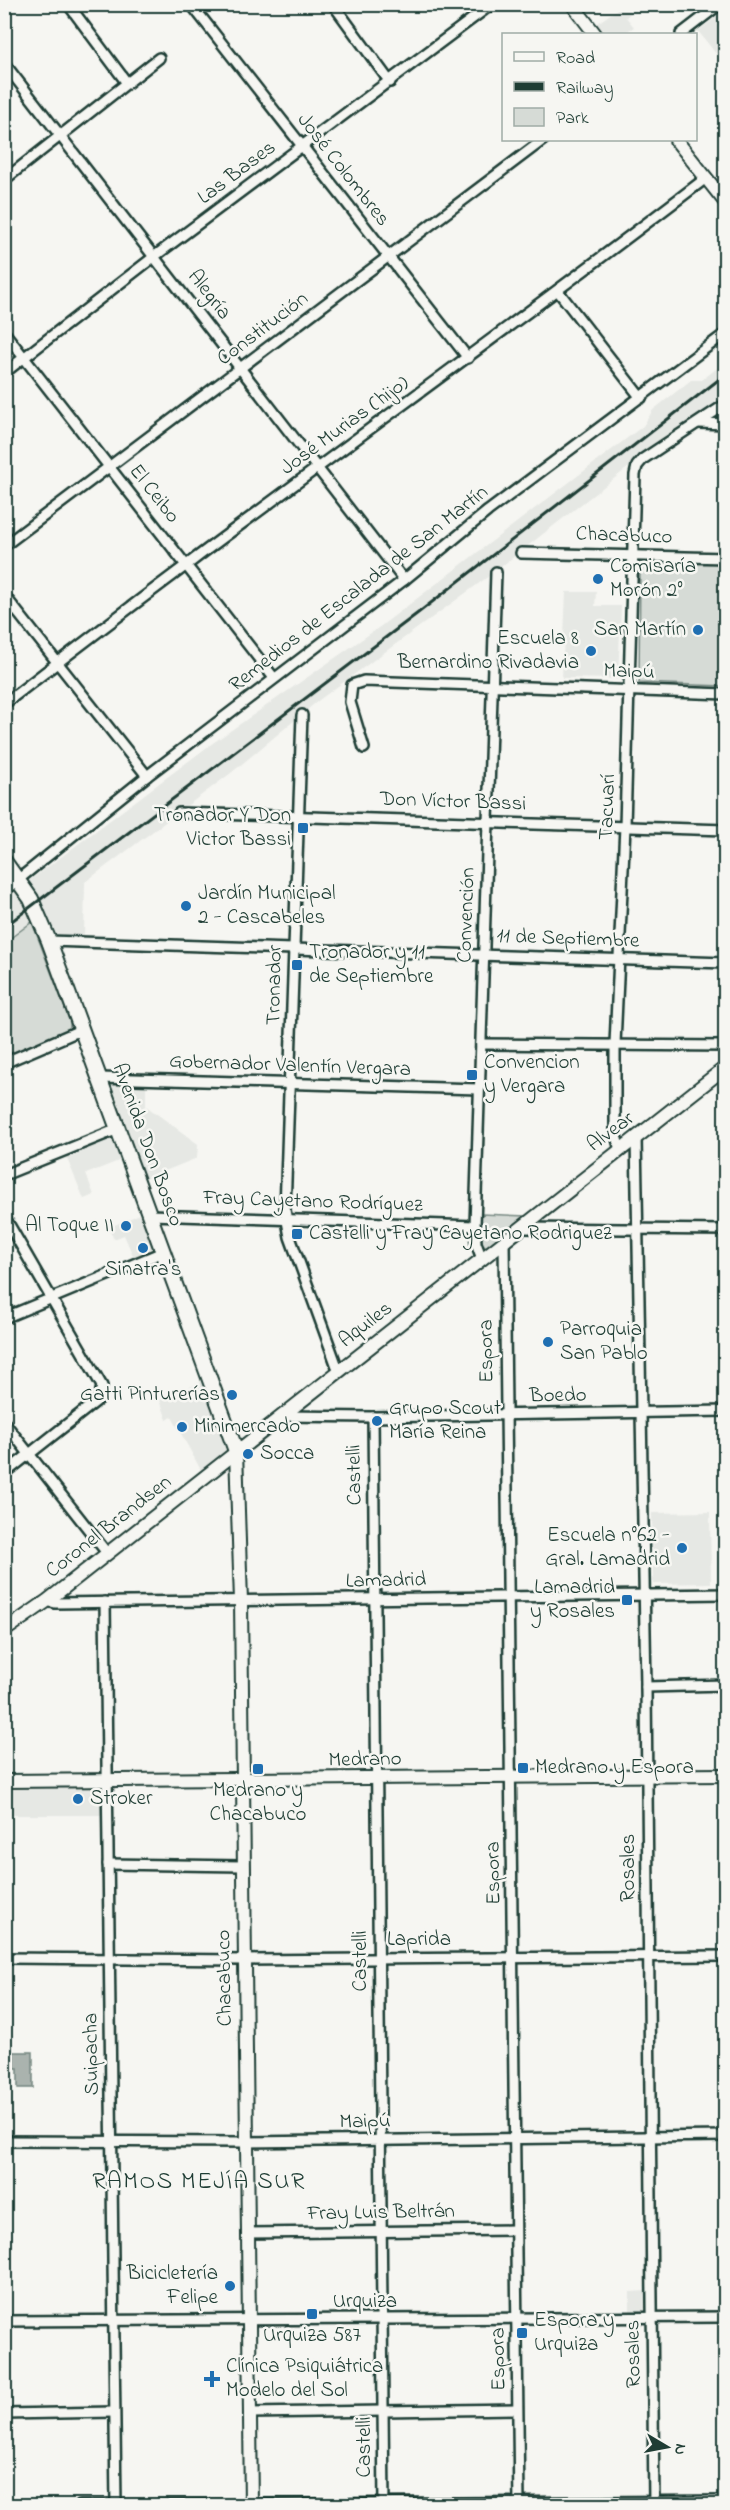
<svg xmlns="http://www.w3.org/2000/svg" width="730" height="2510" viewBox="0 0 730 2510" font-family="'Indie Flower',sans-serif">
<rect width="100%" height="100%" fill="#f6f6f2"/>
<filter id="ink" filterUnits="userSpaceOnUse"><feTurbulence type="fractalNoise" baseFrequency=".0167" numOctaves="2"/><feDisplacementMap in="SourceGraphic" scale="12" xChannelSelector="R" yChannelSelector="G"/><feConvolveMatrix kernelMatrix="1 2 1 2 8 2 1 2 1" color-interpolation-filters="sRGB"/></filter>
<g filter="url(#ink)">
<g fill="#e6e8e4">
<path d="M623 5H633L636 9 626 17 634 27 623 34H602L595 25Z"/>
<path d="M725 10V65L698 31Z"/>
<path d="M725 362V396L670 435 489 576 319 700 231 773 85 882 84 938 57 935 44 911 5 943V899L210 745 381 626 643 426 653 410 691 380H702Z"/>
<path d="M566 592H596L595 606H621L618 679 562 678Z"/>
<path d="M119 1082 146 1083V1106L198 1144 197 1158 145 1179 111 1090 113 1085Z"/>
<path d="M109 1136 113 1138 121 1160 86 1174 94 1195 84 1199 65 1154Z"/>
<path d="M140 1214 153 1251 135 1260 124 1235 114 1239 108 1228Z"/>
<path d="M204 1381 230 1450 202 1472 172 1417 167 1420 160 1400Z"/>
<path d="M710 1512 711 1583 653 1584 652 1513Z"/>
<path d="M4 1785H100L103 1815H5Z"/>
<path d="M646 2291 645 2309 640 2313H630V2292Z"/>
</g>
<g fill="#d6dbd6" stroke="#7a8c85" stroke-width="1.5">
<path d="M644 562 725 563V686L639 683 640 567Z"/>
<path d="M32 922 70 1022V1028L65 1032 4 1059V943Z"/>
<path d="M481 1214 526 1216 489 1246 486 1247 481 1242Z"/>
</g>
<path fill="#aab3ae" stroke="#72847d" stroke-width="1.5" d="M11 2052H33V2088H18V2068H11Z"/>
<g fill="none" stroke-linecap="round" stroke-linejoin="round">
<g stroke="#1f3d34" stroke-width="14">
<g id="minor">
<path d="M68 4 127 83"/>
<path d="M191 4 468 358"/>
<path d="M333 4 390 82"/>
<path d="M681 34 720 4"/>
<path d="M4 63 404 580"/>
<path d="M4 180 159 58"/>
<path d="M558 291 641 398"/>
<path d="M4 332 274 678"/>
<path d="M4 373 155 256 492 4"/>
<path d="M699 423 726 424"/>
<path d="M4 546 543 140"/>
<path d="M521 553 726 558"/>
<path d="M4 595 147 776"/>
<path d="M4 704C235 524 474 356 706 178"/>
<path d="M302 715 285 1210 290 1237 339 1372"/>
<path d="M364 748 350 702 352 685 364 681 726 694"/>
<path d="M179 813 726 830"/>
<path d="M4 891 147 776 404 580 488 511 726 333"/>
<path d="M49 941 726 963"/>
<path d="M481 1044 726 1046"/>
<path d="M4 1063 83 1029"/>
<path d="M100 1078 479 1089"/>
<path d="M636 1137 646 1687 654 2506"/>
<path d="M620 1150 615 1132V1044L625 826 635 475 637 466 643 459 726 404"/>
<path d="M4 1175 118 1129"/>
<path d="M150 1215 475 1226"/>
<path d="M4 1216 102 1386 99 1399 4 1474"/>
<path d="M521 1228 726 1230"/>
<path d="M504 1241 519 2506"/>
<path d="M482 1259 476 1243 475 1226 496 572"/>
<path d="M4 1318 163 1252"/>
<path d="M282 1416 373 1417 726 1411"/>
<path d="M373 1417 384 2506"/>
<path d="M4 1422 107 1553"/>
<path d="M47 1601 55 1603 726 1594"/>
<path d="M105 1602 116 2506"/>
<path d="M646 1687 726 1685"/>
<path d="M108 1864 242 1866"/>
<path d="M4 1958 244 1960 726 1956"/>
<path d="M4 2141 247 2142 726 2136"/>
<path d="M248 2233 515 2230"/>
<path d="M4 2321 726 2317"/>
<path d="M250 2413 517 2409"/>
<path d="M4 2414 114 2412"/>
<path d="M80 2506 726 2501"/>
</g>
</g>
<g stroke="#1f3d34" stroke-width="16">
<g id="tertiary">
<path d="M572 4 595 34"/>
<path d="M676 140 726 203"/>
<path d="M236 1451 241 1601 251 2506"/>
<path d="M4 1631 47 1601 726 1067"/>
<path d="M4 1781 726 1775"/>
</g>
</g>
<g stroke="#1f3d34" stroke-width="18">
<path id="secondary" d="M4 861 31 899 49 941 236 1451"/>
</g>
<use href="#minor" stroke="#f6f6f2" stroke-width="9"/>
<use href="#tertiary" stroke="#f6f6f2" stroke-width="12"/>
<use href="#secondary" stroke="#f6f6f2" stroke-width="14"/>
<path stroke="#1f3d34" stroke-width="3" d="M4 927 418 613 726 374"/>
</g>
</g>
<g fill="#1f6fb2" stroke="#f6f6f2" stroke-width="2">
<circle cx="598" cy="579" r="6"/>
<circle cx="698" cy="630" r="6"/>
<circle cx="591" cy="651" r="6"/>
<rect x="297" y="822" width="12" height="12" rx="3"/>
<circle cx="186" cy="906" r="6"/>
<rect x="291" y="959" width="12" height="12" rx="3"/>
<rect x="466" y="1069" width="12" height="12" rx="3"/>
<circle cx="126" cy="1226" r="6"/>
<rect x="291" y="1228" width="12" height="12" rx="3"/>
<circle cx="143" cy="1248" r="6"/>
<circle cx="548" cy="1342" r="6"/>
<circle cx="232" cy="1395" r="6"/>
<circle cx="377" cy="1421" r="6"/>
<circle cx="182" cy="1427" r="6"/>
<circle cx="248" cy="1454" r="6"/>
<circle cx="682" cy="1548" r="6"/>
<rect x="621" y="1594" width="12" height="12" rx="3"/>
<rect x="517" y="1762" width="12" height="12" rx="3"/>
<rect x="252" y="1763" width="12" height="12" rx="3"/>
<circle cx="78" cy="1799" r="6"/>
<circle cx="230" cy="2286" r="6"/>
<rect x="306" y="2308" width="12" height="12" rx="3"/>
<rect x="516" y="2327" width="12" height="12" rx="3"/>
<path d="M209 2370h6v6h6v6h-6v6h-6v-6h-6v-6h6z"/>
</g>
<g text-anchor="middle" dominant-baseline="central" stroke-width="5" stroke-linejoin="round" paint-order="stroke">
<g font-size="21" fill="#1f3d34" stroke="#f6f6f2">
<text transform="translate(343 170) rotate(52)">José Colombres</text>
<text transform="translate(237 173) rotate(-37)">Las Bases</text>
<text transform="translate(209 295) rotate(52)">Alegría</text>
<text transform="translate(263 329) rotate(-37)">Constitución</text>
<text transform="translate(345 426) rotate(-36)">José Murias (hijo)</text>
<text transform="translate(154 494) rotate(52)">El Ceibo</text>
<text transform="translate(624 536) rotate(2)">Chacabuco</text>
<text transform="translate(359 589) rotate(-38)">Remedios de Escalada de San Martín</text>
<text transform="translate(629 672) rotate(2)">Maipú</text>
<text transform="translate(453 802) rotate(2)">Don Víctor Bassi</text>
<text transform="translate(608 807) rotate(-88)">Tacuarí</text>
<text transform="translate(467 915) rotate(-88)">Convención</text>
<text transform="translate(568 939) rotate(2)">11 de Septiembre</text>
<text transform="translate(275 985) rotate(-89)">Tronador</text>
<text transform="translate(290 1066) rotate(2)">Gobernador Valentín Vergara</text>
<text transform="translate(611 1132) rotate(-37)">Alvear</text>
<text transform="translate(147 1145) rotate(70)">Avenida Don Bosco</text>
<text transform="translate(313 1202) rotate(2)">Fray Cayetano Rodríguez</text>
<text transform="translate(366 1325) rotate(-38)">Aquiles</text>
<text transform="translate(487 1351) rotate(-91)">Espora</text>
<text transform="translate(558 1396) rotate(-1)">Boedo</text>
<text transform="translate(355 1475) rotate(-91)">Castelli</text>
<text transform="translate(109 1527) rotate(-38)">Coronel Brandsen</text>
<text transform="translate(386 1581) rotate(-1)">Lamadrid</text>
<text transform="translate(365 1760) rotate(-1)">Medrano</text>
<text transform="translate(629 1868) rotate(-90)">Rosales</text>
<text transform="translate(494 1873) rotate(-91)">Espora</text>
<text x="419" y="1940">Laprida</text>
<text transform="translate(361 1961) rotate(-90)">Castelli</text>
<text transform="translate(225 1978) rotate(-91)">Chacabuco</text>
<text transform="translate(92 2054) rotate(-91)">Suipacha</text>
<text transform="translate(365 2122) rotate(-1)">Maipú</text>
<text transform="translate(381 2213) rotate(-1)">Fray Luis Beltrán</text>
<text x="365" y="2302">Urquiza</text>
<text transform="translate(634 2354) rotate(-91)">Rosales</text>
<text transform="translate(499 2359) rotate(-91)">Espora</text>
<text transform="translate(365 2447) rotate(-90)">Castelli</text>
</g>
<g font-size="21" fill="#1f3d34" stroke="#f6f6f2" text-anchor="start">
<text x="610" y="567">Comisaría<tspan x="610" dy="24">Morón 2°</tspan></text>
<text x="686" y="630" text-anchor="end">San Martín</text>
<text x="579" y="639" text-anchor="end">Escuela 8<tspan x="579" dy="24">Bernardino Rivadavia</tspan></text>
<text x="291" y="816" text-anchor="end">Tronador Y Don<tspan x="291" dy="24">Victor Bassi</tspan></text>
<text x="198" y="894">Jardín Municipal<tspan x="198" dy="24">2 - Cascabeles</tspan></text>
<text x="309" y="953">Tronador y 11<tspan x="309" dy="24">de Septiembre</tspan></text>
<text x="484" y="1063">Convencion<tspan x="484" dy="24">y Vergara</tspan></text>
<text x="114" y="1226" text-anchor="end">Al Toque II</text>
<text x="309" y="1234">Castelli y Fray Cayetano Rodriguez</text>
<text x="143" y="1270" text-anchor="middle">Sinatra's</text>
<text x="560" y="1330">Parroquia<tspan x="560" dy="24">San Pablo</tspan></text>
<text x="220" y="1395" text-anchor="end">Gatti Pinturerías</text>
<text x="389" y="1409">Grupo Scout<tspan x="389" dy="24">María Reina</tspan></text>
<text x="194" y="1427">Minimercado</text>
<text x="260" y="1454">Socca</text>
<text x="670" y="1536" text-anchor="end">Escuela n°62 -<tspan x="670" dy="24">Gral. Lamadrid</tspan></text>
<text x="615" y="1588" text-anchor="end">Lamadrid<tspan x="615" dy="24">y Rosales</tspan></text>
<text x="535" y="1768">Medrano y Espora</text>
<text x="258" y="1791" text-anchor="middle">Medrano y<tspan x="258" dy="24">Chacabuco</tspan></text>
<text x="90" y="1799">Stroker</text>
<text x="218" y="2274" text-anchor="end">Bicicletería<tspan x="218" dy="24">Felipe</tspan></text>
<text x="534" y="2321">Espora y<tspan x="534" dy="24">Urquiza</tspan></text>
<text x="312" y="2336" text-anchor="middle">Urquiza 587</text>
<text x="226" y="2367">Clínica Psiquiátrica<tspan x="226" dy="24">Modelo del Sol</tspan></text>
</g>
<g font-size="24" letter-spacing="1.5" fill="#1f3d34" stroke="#f6f6f2">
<text x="199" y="2182">RAMOS MEJÍA SUR</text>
</g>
</g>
<rect width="730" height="2510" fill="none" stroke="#f6f6f2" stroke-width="24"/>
<rect x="12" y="12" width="706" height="2486" fill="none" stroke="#1f3d34" stroke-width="2" filter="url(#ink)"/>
<rect x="502" y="33" width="195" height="108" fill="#f6f6f2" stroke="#a0aca6" stroke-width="1.5"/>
<rect x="514" y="52" width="30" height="9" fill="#f6f6f2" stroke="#a0aca6" stroke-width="1.5"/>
<text x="556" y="63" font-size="18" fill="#1f3d34">Road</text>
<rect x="514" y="82" width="30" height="9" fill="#1f3d34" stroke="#a0aca6" stroke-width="1.5"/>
<text x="556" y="93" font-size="18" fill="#1f3d34">Railway</text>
<rect x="514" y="108" width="30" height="18" fill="#d6dbd6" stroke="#a0aca6" stroke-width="1.5"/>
<text x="556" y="123" font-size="18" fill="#1f3d34">Park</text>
<g transform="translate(667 2447) rotate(100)" stroke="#f6f6f2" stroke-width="4.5" paint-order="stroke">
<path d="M0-4.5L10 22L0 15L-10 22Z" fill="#1f3d34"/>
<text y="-9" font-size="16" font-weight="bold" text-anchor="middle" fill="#1f3d34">N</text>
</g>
</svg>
